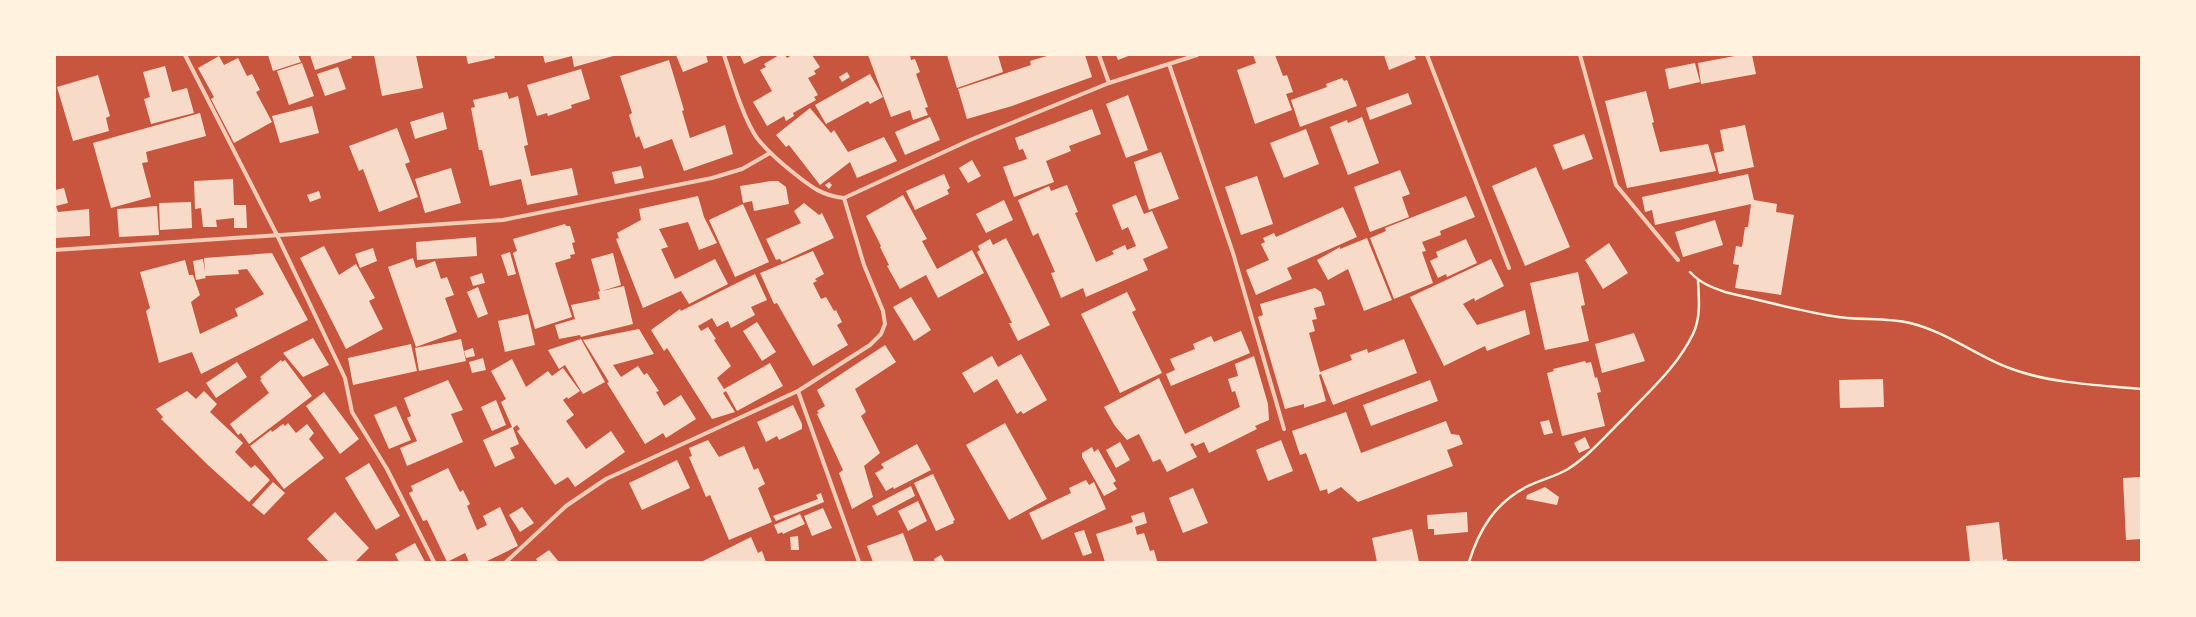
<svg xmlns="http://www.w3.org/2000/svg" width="2196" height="617" viewBox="0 0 2196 617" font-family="'PT Sans',sans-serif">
<rect width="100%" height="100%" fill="#c8553d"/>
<g fill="#f7dbc8">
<path d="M268 55H298L301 62 273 71Z"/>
<path d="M310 55H351L352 58 315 70Z"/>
<path d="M374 55H416L423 88 382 96Z"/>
<path d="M466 55H494L495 58 468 64Z"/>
<path d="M543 55H617L574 67 572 56 545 63Z"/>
<path d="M676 55H706L708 62 683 72Z"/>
<path d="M740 55H763L744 64Z"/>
<path d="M779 55H785L787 58 792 55H812L820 67 814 71 816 74 808 78 818 95 814 97 816 100 793 113 794 116 786 121 784 116 767 126 753 102 772 91 760 70 766 67 764 64Z"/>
<path d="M868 55H910L911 60 915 59 920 72 916 74 928 107 925 108 928 115 913 120 910 110 891 117Z"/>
<path d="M947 55H998L1003 72 957 88Z"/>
<path d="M1050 55H1085L1092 77 1012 106 967 119 958 89 1031 65 1030 61Z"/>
<path d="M1116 55H1131L1118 60Z"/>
<path d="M1253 55H1275L1283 76 1287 75 1293 92 1286 94 1292 110 1255 124 1237 70 1256 63Z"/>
<path d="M1384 55H1414L1416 59 1389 70Z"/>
<path d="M1740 55H1752L1756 74 1701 84 1698 63Z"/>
<path d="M219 56 224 65 238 58 247 76 252 74 260 90 256 92 272 122 234 143 211 99 214 97 198 68Z"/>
<path d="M669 60 684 110 682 111 690 138 725 125 733 154 684 171 672 139 644 149 639 136 636 138 629 115 632 113 620 76Z"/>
<path d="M302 63 314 96 289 105 277 71Z"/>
<path d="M1695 63 1700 82 1669 89 1665 69Z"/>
<path d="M165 66 172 92 187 88 194 113 151 124 144 99 150 97 143 72Z"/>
<path d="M338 67 346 89 325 96 317 74Z"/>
<path d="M581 69 590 99 571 105 572 108 548 116 547 113 537 116 527 85Z"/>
<path d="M847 72 850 77 842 82 839 77Z"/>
<path d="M870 74 883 97 870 104 868 101 826 124 815 105Z"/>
<path d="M98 75 110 116 106 118 109 131 73 141 57 87Z"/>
<path d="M1342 78 1344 81 1347 80 1357 106 1300 127 1291 100 1327 87 1326 84Z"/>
<path d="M1646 91 1654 122 1652 123 1660 152 1708 144 1716 171 1627 188 1605 101Z"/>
<path d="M507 92 509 99 518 96 528 145 524 146 531 176 572 168 578 195 527 205 521 179 490 186 482 150H479L471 108 475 107 473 100Z"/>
<path d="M1408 93 1412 104 1370 120 1366 108Z"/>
<path d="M1128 95 1148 150 1126 158 1106 104Z"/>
<path d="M312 106 319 133 280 143 272 116Z"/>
<path d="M810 108 831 133 834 130 848 152 884 137 897 161 857 178 850 162 820 185 789 145 786 147 776 135Z"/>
<path d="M1092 109 1101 134 1069 146 1071 151 1046 161 1054 182 1014 197 1003 167 1027 159 1023 149 1019 150 1015 138Z"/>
<path d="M443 112 447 129 415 139 410 122Z"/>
<path d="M200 113 206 136 146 152 148 162 142 163 151 197 111 208 93 143Z"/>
<path d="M930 117 940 140 905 155 895 132Z"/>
<path d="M1362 117 1379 163 1348 175 1330 127 1347 120 1348 123Z"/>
<path d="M1745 125 1754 167 1719 174 1714 153 1724 151 1720 130Z"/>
<path d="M397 128 410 162 405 164 418 197 379 212 363 169 359 171 349 146Z"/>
<path d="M1306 129 1319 164 1284 178 1270 143Z"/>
<path d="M1584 134 1593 159 1563 170 1553 145Z"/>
<path d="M1161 152 1179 199 1149 210 1134 162Z"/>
<path d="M972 160 981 176 968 183 959 168Z"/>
<path d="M641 166 644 178 615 184 612 172Z"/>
<path d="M1536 167 1570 247 1525 266 1492 186Z"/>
<path d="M451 168 461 203 425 213 415 179Z"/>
<path d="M1400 170 1410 194 1402 197 1409 217 1370 232 1354 187Z"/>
<path d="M944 174 950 188 947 190 949 194 915 210 906 191Z"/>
<path d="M1748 174 1754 200 1777 204 1776 212 1794 215 1781 295 1735 288 1739 265 1733 264 1736 246 1742 247 1745 227H1748L1751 204 1655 225 1652 210 1645 212 1642 197Z"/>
<path d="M1257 176 1273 224 1241 235 1225 187Z"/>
<path d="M233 179 234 205H246L247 228H234V218L216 220 217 227H203L201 208 195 209 194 181Z"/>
<path d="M771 181H778L786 187 789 204 754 211 752 201 743 203 740 186Z"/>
<path d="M829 182 832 185 829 189 825 185Z"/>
<path d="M1067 185 1078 212 1075 213 1096 262 1114 254 1112 251 1125 245 1127 250 1136 246 1128 227 1122 230 1112 205 1136 195 1144 214 1152 211 1168 248 1143 259 1148 270 1086 297 1083 288 1061 298 1051 273 1055 272 1038 233 1033 236 1018 200 1049 186 1051 191Z"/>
<path d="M64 188 68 203 56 206 58 212 89 209 90 236 55 238V190Z"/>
<path d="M319 191 321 198 310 202 307 195Z"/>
<path d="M903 195 927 239 922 241 937 269 972 250 984 273 938 298 926 275 900 289 887 266 889 265 880 247 881 246 866 216Z"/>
<path d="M698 196 704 217 717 243 699 250 688 222 659 229 668 247 661 249 675 279 715 259 728 284 689 304 681 291 643 308 616 239 619 238 617 233 641 220 639 209Z"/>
<path d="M1466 196 1475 217 1440 231 1441 235 1422 242 1426 251 1422 252 1433 283 1394 299 1370 238 1386 231 1385 228Z"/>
<path d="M1004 200 1013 220 986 233 976 214Z"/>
<path d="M191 202 192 228 160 230 159 203Z"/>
<path d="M804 203 819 215 822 213 834 238 782 262 780 259 776 260 766 239 801 223 794 211Z"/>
<path d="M743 204 769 262 735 277 709 220Z"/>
<path d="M157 206 159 235 119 237 117 209Z"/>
<path d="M1343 207 1357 237 1287 268 1292 279 1256 295 1246 270 1269 260 1261 244 1265 242 1263 238 1274 233 1276 237Z"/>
<path d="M1715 220 1723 245 1683 257 1675 232Z"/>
<path d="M565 224 566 226H570L575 242 572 243 575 254 570 255 571 258 555 263 572 317 535 329 513 253 517 251 513 239Z"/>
<path d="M476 237 477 256 417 260 416 242Z"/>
<path d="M1006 238 1050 325 1018 341 1009 323H1012L977 252 980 250 978 246 990 239 993 245Z"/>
<path d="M1367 238 1392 300 1364 311 1348 269 1328 280 1317 260 1340 247V249Z"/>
<path d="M1466 239 1477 263 1447 277 1446 274 1438 278 1430 261 1438 257 1436 252Z"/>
<path d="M1609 243 1628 273 1603 289 1585 260Z"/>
<path d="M324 246 339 275 356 264 375 298 369 301 383 329 346 349 300 258Z"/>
<path d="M373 248 377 261 360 268 355 254Z"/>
<path d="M813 251 824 274 815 279 817 281 813 283 821 299 826 297 834 311 836 310 842 322 837 325 848 345 813 366 777 303 774 304 760 273Z"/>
<path d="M510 252 516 274 508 276 501 255Z"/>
<path d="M272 253 308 320 201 374 192 352 159 363 146 311 150 308 140 272 185 260 189 275H193L200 295 191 302 200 334 238 316 235 309 264 294 247 269 238 270 239 274 205 276 206 278 196 280 193 261 203 259 205 272 204 258Z"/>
<path d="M613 253 621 285 602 291 624 286 633 324 581 337 580 335 559 339 555 325 575 319 571 305 600 299 598 292 600 291 591 259Z"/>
<path d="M413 258 416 268 435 261 441 279 447 277 454 295 445 298 457 332 416 347 388 267Z"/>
<path d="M1491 259 1504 286 1475 301 1474 298 1463 304 1477 325 1525 310 1530 334 1487 351 1485 346 1444 366 1410 297Z"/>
<path d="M1578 272 1585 305 1581 306 1589 341 1545 350 1530 283Z"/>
<path d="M482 273 485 283 473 286 470 277Z"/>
<path d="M755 274 767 300 751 307 755 315 731 328 728 321 717 327 712 318 698 326 701 331 708 327 716 339 714 340 731 366 717 378 724 389 770 363 783 386 737 411 726 391 723 393 735 412 712 419 667 348 664 351 651 330 680 309 681 311Z"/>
<path d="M478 287 488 314 478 318 467 292Z"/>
<path d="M1315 288 1321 292 1325 305 1314 308 1317 319 1312 320 1315 331 1309 333 1320 372 1352 360 1350 355 1367 349 1368 353 1404 339 1417 373 1333 405 1321 374 1319 375 1326 401 1304 408V404L1285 409 1258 317 1263 315 1260 304Z"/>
<path d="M1127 292 1136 310 1132 312 1162 373 1120 393 1081 314Z"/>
<path d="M911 297 931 330 914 341 893 307Z"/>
<path d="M528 314 535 345 505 352 498 321Z"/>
<path d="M757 322 776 352 762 361 743 331Z"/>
<path d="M639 329 654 354 613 365 621 377 638 366 644 375 647 373 659 391 656 392 664 406 681 395 696 419 666 438 663 433 645 444 607 383 609 382 583 340Z"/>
<path d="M1241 331 1250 353 1171 386 1166 374 1175 370 1170 359 1195 349 1193 344 1211 336 1214 342Z"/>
<path d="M1634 333 1645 361 1602 373 1595 344Z"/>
<path d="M313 338 329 365 303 377 283 353Z"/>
<path d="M461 339 466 361 419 371 415 348Z"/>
<path d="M581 339 605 382 583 394 565 365 559 369 548 350Z"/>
<path d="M411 344 417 371 353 385 348 358Z"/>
<path d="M885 345 896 362 855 389 866 412 861 416 880 453 864 466 873 497 852 509 839 473 843 470 817 414 819 413 817 411 825 406 817 390Z"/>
<path d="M473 348 475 356 466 358 464 351Z"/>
<path d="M1021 354 1047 400 1023 414 1021 411 1017 414 997 379 974 393 962 373 992 356 998 367Z"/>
<path d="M1254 356 1268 404 1269 420 1255 426 1257 429 1209 453 1204 442 1195 446 1193 443 1190 444 1197 457 1167 472 1160 459 1153 462 1139 434 1127 440 1115 426 1104 407 1159 378 1185 434 1240 407 1235 391 1232 392 1228 379 1238 376 1235 364Z"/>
<path d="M483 358 486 370 472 373 469 362Z"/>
<path d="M512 359 526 387 548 371 552 376 563 368 580 391 568 399 567 397 563 400 574 415 566 421 586 449 611 431 625 452 575 487 568 477 555 485 517 431 520 429 517 425 513 428 519 444 510 448 515 458 495 467 483 440 512 427 501 402 506 399 491 371Z"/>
<path d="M281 360 282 362 285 360 312 396 249 444 241 433 238 435 230 424 269 393 260 380 262 379 260 377Z"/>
<path d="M1585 361 1586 363 1591 362 1595 378 1597 377 1601 392 1597 393 1605 426 1562 436 1547 373 1554 371 1553 369Z"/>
<path d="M237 362 247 377 216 398 206 383Z"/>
<path d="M1883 379 1884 407 1840 408 1839 380Z"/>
<path d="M448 380 463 410 451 414 463 442 407 466 400 448 417 441 407 418 411 416 404 398Z"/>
<path d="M1430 380 1438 401 1371 426 1363 405Z"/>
<path d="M187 391 196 399 204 391 217 404 210 412 243 443 235 452 251 468 255 465 270 480 249 502 209 466 161 419 163 417 156 409Z"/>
<path d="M324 392 359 439 340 454 306 406Z"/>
<path d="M496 400 506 425 492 431 481 407Z"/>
<path d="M793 405 802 424V429L779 440 777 436 766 442 757 422Z"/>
<path d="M396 406 411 440 389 449 374 415Z"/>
<path d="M1346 412 1361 453 1446 421 1451 434 1459 435 1463 444 1447 450 1453 466 1358 502 1341 487 1328 494 1327 489 1320 491 1306 453 1300 455 1292 431Z"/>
<path d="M1549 420 1553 433 1544 435 1540 422Z"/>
<path d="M288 423 296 433 307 424 314 433 309 439 324 458 284 489 250 446 271 430 272 432 283 424 285 426Z"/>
<path d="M1005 423 1047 499 1009 520 966 445Z"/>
<path d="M1585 437 1590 448 1579 453 1574 443Z"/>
<path d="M708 440 719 457 744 446 754 470 758 468 765 484 758 488 772 522 729 540 710 495 706 497 689 457 692 456 689 448Z"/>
<path d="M1281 440 1293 471 1268 481 1256 450Z"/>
<path d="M1120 442 1130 460 1116 468 1106 450Z"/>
<path d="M917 444 931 470 894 489 893 487 886 491 875 473 884 468 881 464Z"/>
<path d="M1092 447 1094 452 1098 449 1116 481 1113 483 1117 489 1104 496 1082 457V453Z"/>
<path d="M677 460 690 488 642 510 629 483Z"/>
<path d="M369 463 400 516 376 530 345 478Z"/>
<path d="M448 468 460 492 463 490 470 504 467 506 477 530 487 525 483 516 500 507 518 546 485 562H469L465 553 447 562 427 520 423 521 409 493 413 491 411 486Z"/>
<path d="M933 474 955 520 953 521 954 523 936 531 914 483Z"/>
<path d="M2141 477V539L2126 540 2123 478Z"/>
<path d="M1086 480 1089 485 1094 482 1106 509 1042 540 1029 513 1071 493 1069 488Z"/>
<path d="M273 482 285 493 264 515 252 505Z"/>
<path d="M911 486 915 496 877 516 872 506Z"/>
<path d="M1545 487 1559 497 1557 505 1526 499 1527 495Z"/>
<path d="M1193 488 1208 523 1183 533 1169 498Z"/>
<path d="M821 493 824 502 776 521 773 516 818 499 816 495Z"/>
<path d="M918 501 927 521 908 531 898 511Z"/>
<path d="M522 507 534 523 520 532 509 515Z"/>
<path d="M823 508 832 528 812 536 804 516Z"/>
<path d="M335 512 369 548 355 562H329L307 539Z"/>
<path d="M1144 512 1147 523 1135 527 1137 535 1144 533 1150 551 1154 550 1157 561 1105 562 1096 534 1133 522 1131 516Z"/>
<path d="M1467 512 1468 532 1434 535V529H1428L1427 515Z"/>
<path d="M800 514 805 524 783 534 782 532 778 534 774 525Z"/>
<path d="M1999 522 2003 560 2007 559V562H1970L1966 526Z"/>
<path d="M1412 529 1419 562H1377L1372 538Z"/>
<path d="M1084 530 1092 553 1083 556 1074 533Z"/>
<path d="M903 533 914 562H873L867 546Z"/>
<path d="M798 536 799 550H791L790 537Z"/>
<path d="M751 537 758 553 762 551 766 562H701Z"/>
<path d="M415 543 425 562H399L395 554Z"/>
<path d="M549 550 559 562H538L536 559Z"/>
<path d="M941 555 945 562H935L934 559Z"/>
</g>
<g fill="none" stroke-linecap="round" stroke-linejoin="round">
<g stroke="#fff3e0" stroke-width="2.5">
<path d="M1690 272C1700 283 1711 287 1725 292 1760 300 1796 310 1832 316 1857 321 1885 317 1910 323 1951 333 1982 361 2021 372 2059 384 2101 385 2141 389"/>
<path d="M1469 562C1479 530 1495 503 1526 487 1539 480 1555 477 1568 469 1590 455 1607 434 1626 416 1650 390 1677 367 1693 334 1701 317 1699 299 1698 281"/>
</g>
<g stroke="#f1ccb7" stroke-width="4">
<path d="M185 55 277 235 345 378 352 412 387 469 434 562"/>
<path d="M724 55C732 79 743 118 757 138 768 152 781 163 795 174 811 187 823 196 844 198L970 140 1109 83 1197 55"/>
<path d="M1099 55 1109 83"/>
<path d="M1427 55 1509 268"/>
<path d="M1580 55 1616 185 1678 260"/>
<path d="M1169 64 1233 253 1284 429"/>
<path d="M55 250 503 220 712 178 742 169 770 153"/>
<path d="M798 391 859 562"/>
<path d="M506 562 566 506 606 479 798 391 870 345 881 334 885 324 883 311 864 265 844 198"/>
</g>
</g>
<rect width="2196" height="617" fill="none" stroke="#fff3e0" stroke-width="112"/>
</svg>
